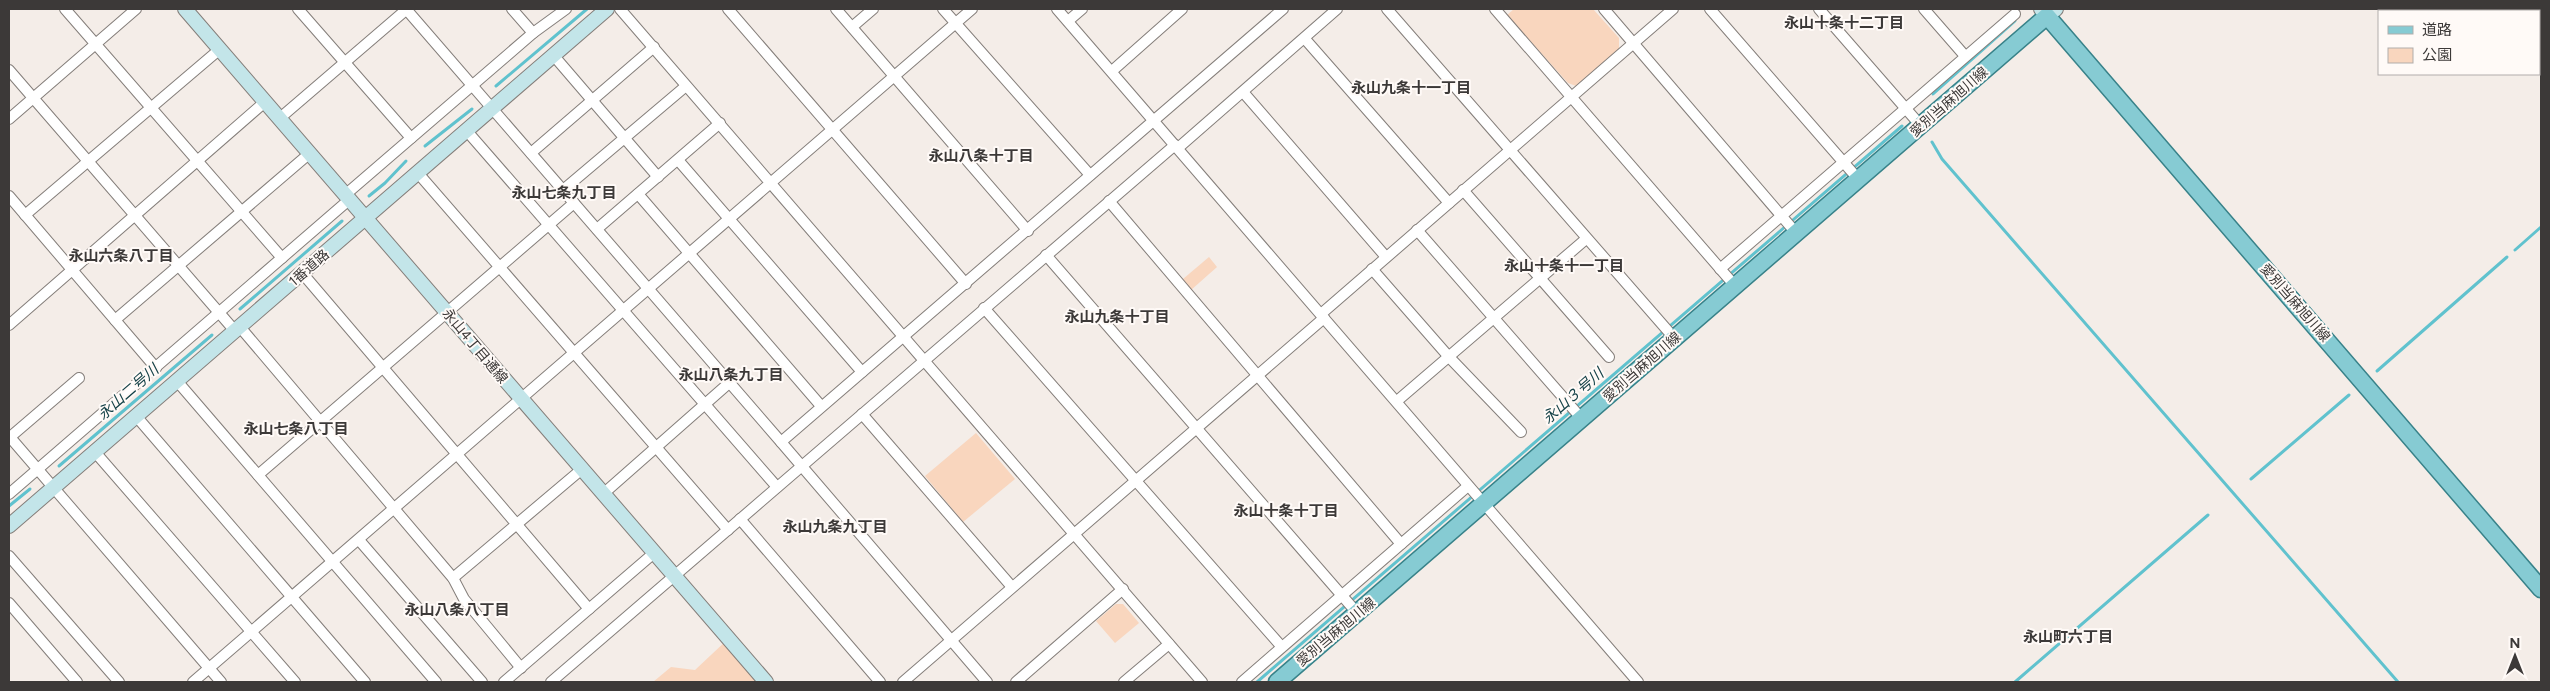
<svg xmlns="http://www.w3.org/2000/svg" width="2550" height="691" viewBox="0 0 2550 691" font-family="Figtree,'Noto Sans JP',sans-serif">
<rect width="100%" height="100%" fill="#f4ede8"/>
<g fill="#f9d6be">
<path d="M1514 9H1593L1619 38V49L1576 86 1568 83 1507 15Z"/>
<path d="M1209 257 1217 267 1191 290 1183 279Z"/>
<path d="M976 433 1015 479 963 522 925 476Z"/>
<path d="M1116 604H1123L1139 623 1115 643 1096 621Z"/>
<path d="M728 639 766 682H653L671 667 695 670Z"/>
</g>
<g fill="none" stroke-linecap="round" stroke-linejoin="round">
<g stroke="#60c2ce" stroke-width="3">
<path d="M496 86 587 9"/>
<path d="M1933 94 2015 21"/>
<path d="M1932 142 1942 159 2398 682"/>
<path d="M425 146 472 109"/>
<path d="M369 196 385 183 406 161"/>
<path d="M2515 250 2541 227"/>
<path d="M240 309 342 221"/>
<path d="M2377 371 2507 257"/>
<path d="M59 466 212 335"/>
<path d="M2251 479 2349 395"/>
<path d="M9 506 30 489"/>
<path d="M1257 682 1902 126"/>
<path d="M2015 682 2208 515"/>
</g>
<g stroke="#847e7a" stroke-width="12">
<g id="street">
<path d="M65 9 282 258"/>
<path d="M298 9 411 138"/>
<path d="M406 9 781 442"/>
<path d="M512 9 533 33"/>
<path d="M620 9 1202 682"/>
<path d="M728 9 966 284"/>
<path d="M836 9 1028 231"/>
<path d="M943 9 1090 175"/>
<path d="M1057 9 1638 682"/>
<path d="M1387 9 1675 339"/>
<path d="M1495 9 1736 287"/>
<path d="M1604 9 1797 234"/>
<path d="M1710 9 1859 180"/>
<path d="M1819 9 1921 126"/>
<path d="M1924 9 1965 56"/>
<path d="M1068 21 1082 9"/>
<path d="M852 27 873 9"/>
<path d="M1305 39 1449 203"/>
<path d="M554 56 658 177"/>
<path d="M9 70 235 331"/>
<path d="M1112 71 1182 9"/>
<path d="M1243 92 1386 257"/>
<path d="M280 118 407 9"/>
<path d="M9 119 136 9"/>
<path d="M466 130 777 487"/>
<path d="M1178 148 1337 9"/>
<path d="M531 153 654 47"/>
<path d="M678 160 862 372"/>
<path d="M417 172 728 530"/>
<path d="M563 190 686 86"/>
<path d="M1463 190 1609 357"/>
<path d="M638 194 821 406"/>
<path d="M345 195 533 33 566 9"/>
<path d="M9 196 156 368"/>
<path d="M1109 201 1401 544"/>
<path d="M25 215 220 49"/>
<path d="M597 229 720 123"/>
<path d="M1417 230 1582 419"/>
<path d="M1046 255 1358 614"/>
<path d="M1372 269 1449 357 1521 432"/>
<path d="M1720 269 2015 14"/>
<path d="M303 274 589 609"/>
<path d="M984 308 1281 646"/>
<path d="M1321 314 1673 9"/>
<path d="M115 320 310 153"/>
<path d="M9 325 266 101"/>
<path d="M240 327 453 578 464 599 521 668"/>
<path d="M177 381 436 682"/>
<path d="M1397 401 1586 239"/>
<path d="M862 414 1012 587"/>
<path d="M136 416 365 682"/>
<path d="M9 436 221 682"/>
<path d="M9 438 79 378"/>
<path d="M95 452 295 682"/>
<path d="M258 475 574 203"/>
<path d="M9 494 350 199"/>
<path d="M603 494 729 383"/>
<path d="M740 519 880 682"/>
<path d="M359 540 482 682"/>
<path d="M9 556 119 682"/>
<path d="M453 578 582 469"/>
<path d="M9 603 77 682"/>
<path d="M193 682 972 9"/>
<path d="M504 682 654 553"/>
<path d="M551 682 1175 145"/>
<path d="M903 682 1324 318"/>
<path d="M987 682 781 442 1283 9"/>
<path d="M1016 682 1123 589"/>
<path d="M1124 682 1169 644"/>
<path d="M1242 682 1468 486"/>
</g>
</g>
<g stroke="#847e7a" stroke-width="16">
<g id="secondary">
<path d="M185 9 766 682"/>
<path d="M2041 9 2047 16 2056 9"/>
<path d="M9 526 607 9"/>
</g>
</g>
<g stroke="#388289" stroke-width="19">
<path id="primary" d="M1277 682 2047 16 2541 589"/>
</g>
<use href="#street" stroke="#fff" stroke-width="10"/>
<use href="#secondary" stroke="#c3e5e9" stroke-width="14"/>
<use href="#primary" stroke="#86cbd3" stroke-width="16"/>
</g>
<g text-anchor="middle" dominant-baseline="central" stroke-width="4" stroke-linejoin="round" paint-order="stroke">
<g font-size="14" fill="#3c3938" stroke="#fffaf7">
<text transform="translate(1949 102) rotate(-41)">愛別当麻旭川線</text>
<text transform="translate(309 268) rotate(-41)">1番道路</text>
<text transform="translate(2295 303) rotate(49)">愛別当麻旭川線</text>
<text transform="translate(475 346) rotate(50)">永山4丁目通線</text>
<text transform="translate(1642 367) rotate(-41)">愛別当麻旭川線</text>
<text transform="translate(1336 632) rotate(-40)">愛別当麻旭川線</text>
</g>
<g font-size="15" font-weight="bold" fill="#3c3938" stroke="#fffaf7">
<text x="1844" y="23">永山十条十二丁目</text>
<text x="1411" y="88">永山九条十一丁目</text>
<text x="981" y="156">永山八条十丁目</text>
<text x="564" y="193">永山七条九丁目</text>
<text x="121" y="256">永山六条八丁目</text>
<text x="1564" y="266">永山十条十一丁目</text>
<text x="1117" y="317">永山九条十丁目</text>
<text x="731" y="375">永山八条九丁目</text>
<text x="296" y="429">永山七条八丁目</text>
<text x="1286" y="511">永山十条十丁目</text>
<text x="835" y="527">永山九条九丁目</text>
<text x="457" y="610">永山八条八丁目</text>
<text x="2068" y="637">永山町六丁目</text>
</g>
<g font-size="15" font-style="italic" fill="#144147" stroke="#fffaf7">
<text transform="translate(128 392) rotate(-41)">永山二号川</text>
<text transform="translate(1573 396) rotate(-41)">永山３号川</text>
</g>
</g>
<rect width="2550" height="691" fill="none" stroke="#3c3938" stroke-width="20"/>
<rect x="2378" y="10" width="162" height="65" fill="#fffaf7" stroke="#b1adab"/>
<rect x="2388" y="26" width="25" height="8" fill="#86cbd3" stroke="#b1adab"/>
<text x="2422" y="35" font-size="15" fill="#3c3938">道路</text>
<rect x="2388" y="48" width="25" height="15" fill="#f9d6be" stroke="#b1adab"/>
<text x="2422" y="60" font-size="15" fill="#3c3938">公園</text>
<g transform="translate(2515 656)" stroke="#fffaf7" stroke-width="4" paint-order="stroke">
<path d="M0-4L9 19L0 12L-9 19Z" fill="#3c3938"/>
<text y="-8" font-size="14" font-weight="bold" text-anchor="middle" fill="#3c3938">N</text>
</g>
</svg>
